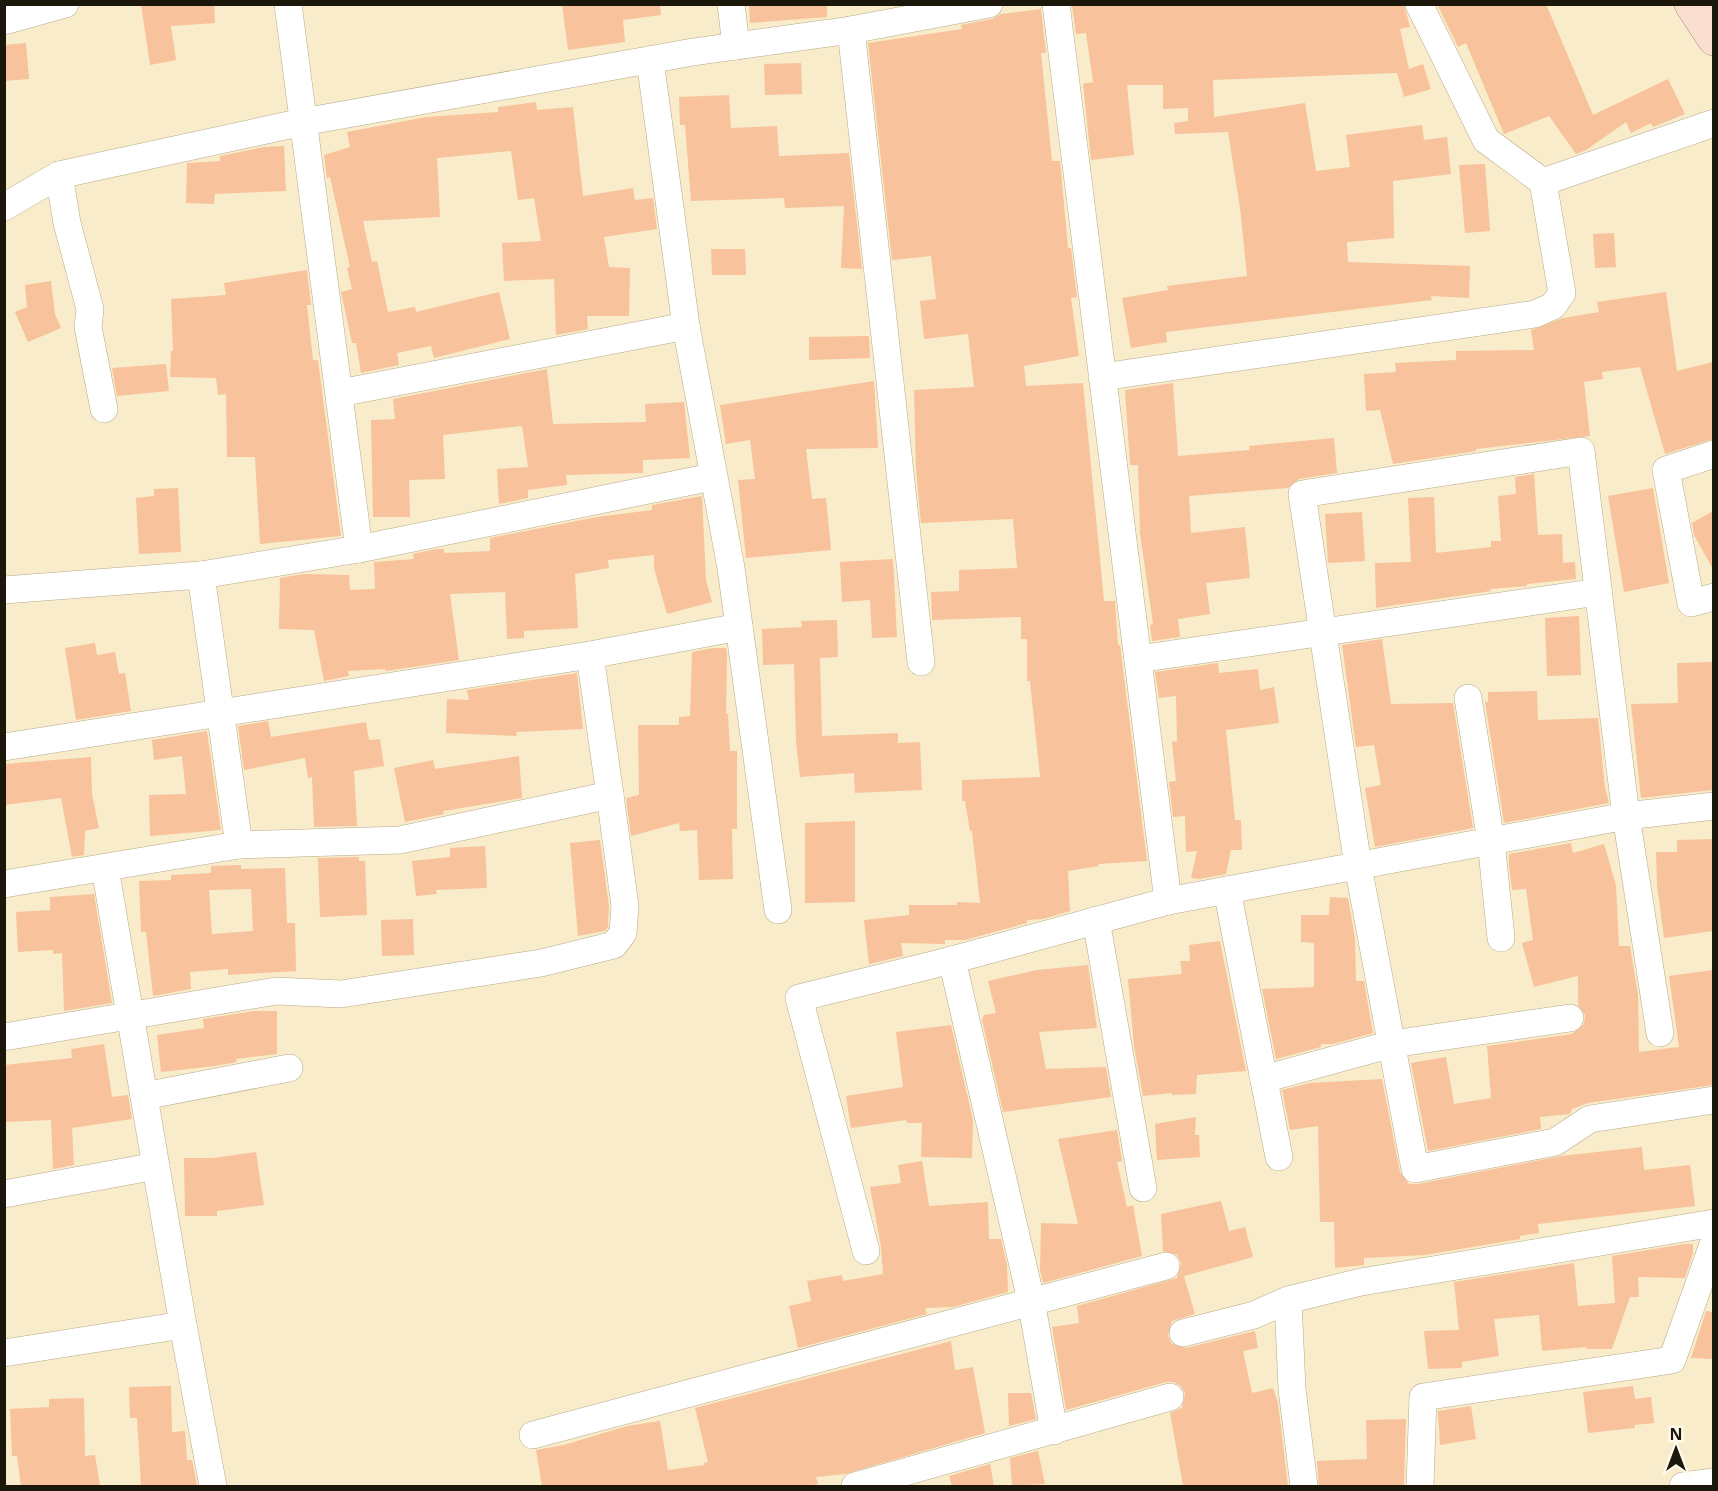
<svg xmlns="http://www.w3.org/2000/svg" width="1718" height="1491" viewBox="0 0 1718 1491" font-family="'Noto Sans',sans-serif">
<rect width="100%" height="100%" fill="#f9ecca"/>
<g fill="#f7c29c" fill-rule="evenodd">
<path d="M141 4H214L215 23 171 26 176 60 150 65Z"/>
<path d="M562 4H660L661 15 623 20 625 42 568 50Z"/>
<path d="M749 4H827V17L750 23Z"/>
<path d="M1084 4H1404L1410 27 1400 29 1409 69 1423 64 1431 89 1404 97 1397 73 1213 80 1214 117 1305 103 1316 171 1350 167 1346 135 1422 125 1424 140 1447 137 1451 174 1393 181 1394 238 1347 242 1348 262 1470 266 1469 298 1431 296 1432 300 1166 332 1167 342 1131 348 1122 298 1168 290 1167 286 1247 276 1240 208 1228 132 1175 134 1174 123 1188 121V108L1163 109V85H1127L1134 155 1091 160 1083 84 1093 82 1086 33 1076 34 1072 6Z"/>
<path d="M1437 4H1546L1593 115 1668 79 1685 114 1653 127 1651 123 1631 133 1626 122 1586 150 1576 154 1549 116 1504 134 1466 43 1458 47Z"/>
<path d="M1041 9 1046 53H1041L1052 161H1060L1068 248H1071L1077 297 1071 298 1079 356 1024 366 1026 386 1083 383 1104 601H1115L1118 645H1120L1147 861 1098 864 1099 866 1068 871 1070 911 1043 919 1027 920V923L965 940H945V944L901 943 903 956 869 964 864 920 909 915V905H957V902L980 903 972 831H970L965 801H962V780L1040 777 1030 681H1027V639H1021V617L932 620 931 592 959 591V570L1017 568 1013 519 921 523 916 469 914 390 974 387 968 334 924 339 920 301 936 299 931 256 892 260 868 43 962 29 961 25 992 19 1001 14Z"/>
<path d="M26 43 29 79 4 81V45Z"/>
<path d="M801 63 802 94 765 95 764 64Z"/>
<path d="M729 95 731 128 777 126 779 156 849 153 862 269 841 268 844 206 785 208 784 198 691 201 685 125H680L679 97Z"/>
<path d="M536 102 537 110 573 107 583 196 633 188 635 200 653 198 657 229 604 237 609 267 630 268 629 316H587L588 329 556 335 554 279 504 281 502 243 541 241 534 198 518 200 511 151 437 158 440 217 363 221 372 262 377 261 388 312 415 307 416 312 499 292 510 339 434 358 431 346 397 353 399 365 361 373 356 343H352L341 292 352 289 347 268 350 267 330 177 327 178 324 155 350 147 347 132 426 117 498 112V107Z"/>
<path d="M284 146 286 191 215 194 214 204 186 203 187 163 220 161V156L264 147Z"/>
<path d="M1485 164 1490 231 1465 233 1459 165Z"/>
<path d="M1614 233 1616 267 1595 268 1593 234Z"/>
<path d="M711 249H745L746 275H712Z"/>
<path d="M307 270 311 305H307L313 360H318L341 536 260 544 255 457H227L226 394 218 395 216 378 170 377 171 351H173L171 299 226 295 224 283Z"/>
<path d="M51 281 55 314 61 328 28 342 15 312 27 307 25 285Z"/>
<path d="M1666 292 1677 371 1713 362V439L1665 454 1640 367 1602 372 1603 379 1584 382 1590 436 1476 449V451L1393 464 1380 410 1366 411 1364 374 1396 372 1395 363 1456 360V351L1534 350 1531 330 1563 318 1599 312 1597 302Z"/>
<path d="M869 336 870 358 809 360V337Z"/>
<path d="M166 364 169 391 117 396 112 368Z"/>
<path d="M547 369 553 424 646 422 645 404 684 402 690 458 643 460V473L566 475 567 485 528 490V498L499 504 497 469 528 467 522 426 443 435 445 479 409 480 410 517H373L371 420 395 419 393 399Z"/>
<path d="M874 381 878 448 806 449 812 499 826 498 831 550 746 558 738 480 755 479 750 440 726 444 720 405Z"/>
<path d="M1173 383 1178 456 1250 450 1249 446 1334 438 1337 473 1299 479 1288 488 1189 496 1191 533 1245 527 1250 578 1206 583 1210 614 1178 619 1180 637 1152 641 1150 625 1153 624 1140 533 1138 465H1130L1125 390Z"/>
<path d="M1534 474 1538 535 1562 534 1563 563 1575 562 1576 579 1527 584V586L1490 589 1491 591 1376 608 1375 563 1411 562 1408 498 1434 497 1436 553 1491 547V541H1501L1498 496 1516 494 1515 477Z"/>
<path d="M178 488 181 552 139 554 136 498 154 496V489Z"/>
<path d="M1653 488 1669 583 1624 592 1608 496Z"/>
<path d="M702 496 706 580 712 602 667 614 654 568V555L608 560 609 568 575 574 578 628 524 631V638L507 639 505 592 450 594 459 660 386 671 385 669 348 671 349 676 324 681 314 630 279 629 280 578 303 574 349 575 350 590 375 589 374 562 414 559 413 554 436 549H444V553L490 551V538L597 517 652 510V505Z"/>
<path d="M1713 511V569L1694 535 1692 523Z"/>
<path d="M1362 512 1365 561 1328 563 1325 514Z"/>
<path d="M893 559 897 637 872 638 870 600 842 602 840 562Z"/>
<path d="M1579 616 1581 675 1547 676 1545 618Z"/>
<path d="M837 620 838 657 820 658 822 736 898 733V743L920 742 922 790 855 793 854 773 800 777 796 742 794 664 763 665 762 629 802 627 801 621Z"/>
<path d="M1382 639 1391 704 1453 703 1473 828 1375 847 1365 788 1381 785 1374 745 1356 747 1342 645Z"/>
<path d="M95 643 97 655 115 652 119 674 125 673 131 711 76 720 65 648Z"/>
<path d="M713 648H726L727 654 726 714H728L730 751H737V829H732L733 879 699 880 697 830 680 831 679 823 631 836 626 798 639 795 638 725H679V717L690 716 692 652Z"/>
<path d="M1713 662V790L1641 798 1631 704 1678 703 1677 663Z"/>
<path d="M1218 663 1219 673 1258 669 1260 690 1274 687 1279 723 1226 730 1235 820H1241L1242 850H1231L1226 874 1199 879 1191 878 1197 851 1186 852 1185 816 1173 817 1169 782 1176 781 1172 742 1177 741 1176 696 1159 698 1155 672Z"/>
<path d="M577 673 583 729 516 732 517 736 446 733 447 699 469 700 467 690Z"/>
<path d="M1537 691 1538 720 1598 718 1605 788 1609 803 1504 823 1485 702H1488V692Z"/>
<path d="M268 721 271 737 366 722 369 740 380 739 384 766 354 771 357 826 314 827 312 777 308 778 305 758 244 770 238 726Z"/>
<path d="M207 731 221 830 150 836 149 795 186 794 182 756 154 760 152 740Z"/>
<path d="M519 756 522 798 443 811 444 814 405 822 394 768 433 760 435 769Z"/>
<path d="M91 757 92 794 99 828 85 831 84 855 72 857 61 798 4 805V764Z"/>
<path d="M855 821V902L805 903V823Z"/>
<path d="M1713 839V931L1664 938 1657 885 1656 852H1677V840Z"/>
<path d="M600 840 609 906 608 927 605 931 578 936 570 843Z"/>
<path d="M1571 843 1573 853 1604 844 1616 885 1619 946H1630L1638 995 1639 1052 1679 1047 1669 976 1713 970V1085L1588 1103 1572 1109 1570 1114 1540 1117 1541 1129 1428 1151 1411 1063 1446 1057 1454 1104 1491 1098 1487 1046 1572 1034 1584 1024 1585 1015 1578 1005V976L1534 987 1522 943 1533 940 1526 889 1512 890 1509 865V854Z"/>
<path d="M485 846 487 888 436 890 437 894 416 896 412 861 450 857V848Z"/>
<path d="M359 857V861H365L367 915 320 917 318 858Z"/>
<path d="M241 865V869L285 868 287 923H295L296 971 228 975V969L190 972 191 989 153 996 146 932H141L139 881 171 880V875L211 873V866ZM251 889 253 931 212 934 209 890Z"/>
<path d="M94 894 112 1003 64 1011 62 953 53 954V950L18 952 16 912 50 910V897Z"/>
<path d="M1330 897 1348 898 1355 938 1356 981H1364L1373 1033 1333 1044H1321V1047L1276 1059 1262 989 1314 987V943L1301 942V915H1329Z"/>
<path d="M413 919 414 955 382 956 381 920Z"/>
<path d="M1220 941 1246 1071 1197 1075 1196 1094 1172 1095V1093L1143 1096 1134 1046 1128 979 1182 974 1180 961H1190L1189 945Z"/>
<path d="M1088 965 1097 1028 1039 1032 1046 1069 1106 1067 1111 1097 1003 1112 982 1020 984 1015 996 1013 988 981 1037 970Z"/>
<path d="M254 1011H277V1054L236 1059 237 1062 215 1066 161 1072 157 1035 204 1028 203 1019Z"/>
<path d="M951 1025 973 1120 972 1158 921 1157 922 1123H907L906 1120 851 1128 846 1096 903 1087 896 1032Z"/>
<path d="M104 1044 112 1097 128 1095 132 1119 72 1128 74 1165 53 1169 51 1120 4 1122V1065L72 1058 71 1049Z"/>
<path d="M1382 1079 1400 1172 1409 1184H1418L1561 1156 1642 1147 1644 1170 1690 1165 1695 1206 1538 1224 1539 1233 1520 1236V1239L1425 1255 1364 1258V1265L1335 1268 1334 1222H1320L1318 1126 1290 1130 1282 1090 1310 1083Z"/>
<path d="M1196 1117 1195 1135H1199L1200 1157 1157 1160 1155 1124Z"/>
<path d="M1117 1130 1122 1161 1117 1162 1127 1207 1133 1205 1142 1256 1043 1283 1040 1270 1041 1223 1078 1224 1058 1139Z"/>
<path d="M256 1152 264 1205 217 1211V1216H185L184 1158H213Z"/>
<path d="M922 1161 929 1206 988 1202 989 1239H1001L1007 1265 1008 1292 953 1307 925 1308 927 1314 798 1348 789 1306 811 1301 807 1281 842 1275 843 1281 883 1274 881 1247 870 1187 901 1183 898 1165Z"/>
<path d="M1221 1201 1229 1231 1245 1227 1253 1257 1184 1276 1195 1314 1172 1321 1168 1336 1172 1344 1186 1348 1255 1331 1258 1348 1243 1351 1252 1393 1273 1388 1278 1403 1288 1486H1183L1170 1413 1182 1408 1185 1393 1181 1386 1174 1382H1166L1066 1410 1052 1327 1079 1323 1077 1306 1177 1278 1181 1263 1177 1255 1163 1251 1161 1214Z"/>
<path d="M1684 1244H1693V1253L1685 1278 1638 1277 1639 1297H1630L1612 1349H1587L1586 1347 1542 1351 1539 1315 1494 1319 1499 1356 1462 1362V1368L1428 1369 1424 1331 1459 1330 1454 1282 1574 1263 1578 1306 1615 1303 1612 1256Z"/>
<path d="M1706 1311 1713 1312V1359L1691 1358Z"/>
<path d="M951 1341 955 1370 973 1367 985 1433 845 1474 816 1477 818 1484 808 1486H542L536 1450 564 1445 627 1426 660 1421 668 1470 704 1465V1463L708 1462 695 1408Z"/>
<path d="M171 1386 172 1432 185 1431 187 1460H192L197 1485 141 1486 137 1418H130L129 1387Z"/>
<path d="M1633 1386 1635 1399 1651 1397 1654 1423 1635 1425V1428L1588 1433 1583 1392Z"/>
<path d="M1008 1393H1031L1036 1419 1009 1426Z"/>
<path d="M84 1398 85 1456 95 1455 100 1486H21L17 1456H12L10 1409 49 1407V1399Z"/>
<path d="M1471 1406 1476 1439 1440 1445 1438 1411Z"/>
<path d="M1406 1419 1404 1486H1319L1317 1461 1367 1459 1366 1420Z"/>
<path d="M1038 1451 1045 1484 1012 1486 1010 1458Z"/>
<path d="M990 1464 994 1486H952L949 1476Z"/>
</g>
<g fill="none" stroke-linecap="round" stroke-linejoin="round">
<g stroke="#b6aa89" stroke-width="28">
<g id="minor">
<path d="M288 4 359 549 712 477"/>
<path d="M731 4 736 46"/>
<path d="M1056 4 1168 901 1626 816 1660 1033"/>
<path d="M1419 4 1486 140 1543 182 1714 123"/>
<path d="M4 21 65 4"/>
<path d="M851 30 921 662"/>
<path d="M650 60 686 326 731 568 778 910"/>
<path d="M59 175 303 122 693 52 851 30 989 4"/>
<path d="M4 207 59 175 67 223 90 309 88 327 104 409"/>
<path d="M1102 377 1535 314 1553 306 1562 293 1543 182"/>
<path d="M340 393 686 326"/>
<path d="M1714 454 1666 470 1691 603 1714 597"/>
<path d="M4 590 201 575"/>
<path d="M1138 659 1598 592"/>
<path d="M1468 698 1491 841 1501 938"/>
<path d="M4 747 590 655 739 627"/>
<path d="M1714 806 1626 816 1581 451 1302 494 1358 866 1415 1169 1555 1142 1590 1119 1714 1100"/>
<path d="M239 845 400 840 610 795 590 655"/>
<path d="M4 884 239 845 201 575 359 549"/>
<path d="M1227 890 1279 1157"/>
<path d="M1096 920 1143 1188"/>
<path d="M952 960 1031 1300 1054 1431"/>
<path d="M4 1037 276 991 341 994 541 963 614 945 623 933 625 906 610 795"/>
<path d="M1264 1079 1392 1044 1570 1018"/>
<path d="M144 1096 289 1068"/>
<path d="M4 1194 156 1166"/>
<path d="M866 1251 799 998 952 960 1168 901"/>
<path d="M183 1325 213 1486"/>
<path d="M1183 1333 1254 1315 1288 1300"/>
<path d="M4 1353 183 1325 105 868"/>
<path d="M533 1435 1166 1266"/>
<path d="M855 1486 1170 1397"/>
<path d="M1304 1486 1292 1389 1288 1300 1361 1282 1714 1223"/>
<path d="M1420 1486 1423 1397 1672 1360 1714 1242"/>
<path d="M1683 1486 1714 1482"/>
</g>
</g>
<g stroke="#aa8b78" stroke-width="34">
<path id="major" d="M1691 4 1714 39"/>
</g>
<use href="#minor" stroke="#fff" stroke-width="27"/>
<use href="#major" stroke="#fadfd1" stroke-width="33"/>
</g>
<rect width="1718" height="1491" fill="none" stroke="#1c170b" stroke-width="12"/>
<g transform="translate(1676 1449)" stroke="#fffaec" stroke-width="4.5" paint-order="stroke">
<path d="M0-4.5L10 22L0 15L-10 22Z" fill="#1c170b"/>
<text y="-9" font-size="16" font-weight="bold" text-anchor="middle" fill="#1c170b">N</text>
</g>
</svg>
